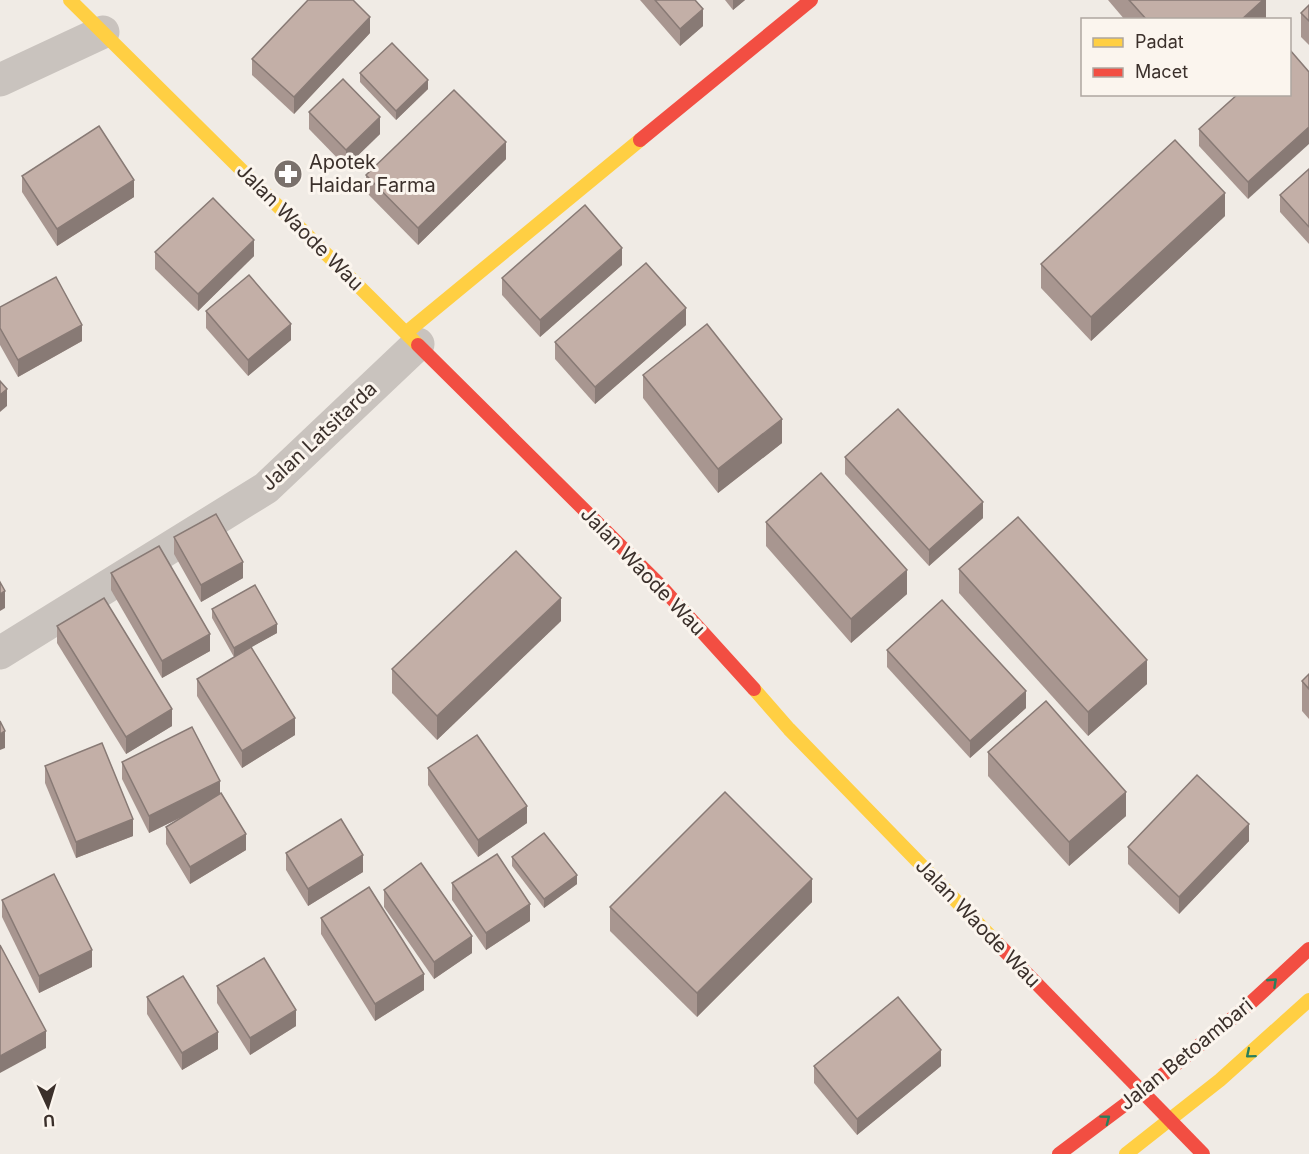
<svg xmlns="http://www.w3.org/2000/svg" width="1309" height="1154" viewBox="0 0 1309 1154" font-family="Inter,sans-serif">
<rect width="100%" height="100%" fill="#f0ebe5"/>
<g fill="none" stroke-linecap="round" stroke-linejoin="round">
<g stroke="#c9c3be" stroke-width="33">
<path d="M0 80 103 32"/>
<path d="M0 653 266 488 418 344"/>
</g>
<g stroke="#ffcf43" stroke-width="14">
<path d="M70 0 418 345"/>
<path d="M407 332 640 140"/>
<path d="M754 689 789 729 998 944"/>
<path d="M1126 1154 1220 1080 1309 1000"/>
</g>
<g stroke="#f24e42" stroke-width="14">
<path d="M640 140 811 0"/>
<path d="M418 345 657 582 754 689"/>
<path d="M998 944 1203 1154"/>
<path d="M1059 1154 1143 1091 1245 1008 1309 949"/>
</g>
</g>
<g fill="#a89690">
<path d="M640 0H695L703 26 680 46Z"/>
<path d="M725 0H745L733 10Z"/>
<path d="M1108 0H1266V20H1125Z"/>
<path d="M1309 5V45L1301 37V13Z"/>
<path d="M370 33 294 114 252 75V59Z"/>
<path d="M360 73 428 89 396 120 360 82Z"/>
<path d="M1290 94 1248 199 1199 146V129Z"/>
<path d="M309 112 380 134 346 167 309 129Z"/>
<path d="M506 159 418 245 366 192V175Z"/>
<path d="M1309 169V244L1280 212V195Z"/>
<path d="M22 176 134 197 57 246 22 192Z"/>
<path d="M1225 216 1091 341 1041 288V264Z"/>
<path d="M155 252 254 256 198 311 155 269Z"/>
<path d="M622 265 540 337 502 295V278Z"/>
<path d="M0 307 82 341 18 377 0 345Z"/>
<path d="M206 311 291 340 248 376 206 328Z"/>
<path d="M686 325 595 404 555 359V342Z"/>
<path d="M643 375 782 443 718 493 643 398Z"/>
<path d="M845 457 983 518 929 566 845 474Z"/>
<path d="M766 522 907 594 851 643 766 546Z"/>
<path d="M174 537 243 578 201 602 174 554Z"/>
<path d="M959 569 1147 684 1088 736 959 593Z"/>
<path d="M111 573 210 651 162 678 111 590Z"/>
<path d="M212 609 277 633 251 647 295 735 242 768 197 696V679L234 657 212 618Z"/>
<path d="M561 621 437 740 392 693V669Z"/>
<path d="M57 626 172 726 126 754 57 643Z"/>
<path d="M887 650 1026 708 970 758 887 667Z"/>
<path d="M1309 674V719L1302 711V681Z"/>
<path d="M988 752 1126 816 1069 866 988 776Z"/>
<path d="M122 762 220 794 246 850 190 884 166 844V827L186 815 149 833 122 779Z"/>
<path d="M45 766 133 836 76 858 45 783Z"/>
<path d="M428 768 527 823 478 857 428 785Z"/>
<path d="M1249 841 1179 914 1128 864V847Z"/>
<path d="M286 853 363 872 308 906 286 870Z"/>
<path d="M512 857 577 884 544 908 512 866Z"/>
<path d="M452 883 530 921 486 950 452 900Z"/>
<path d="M384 890 472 953 434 979 384 907Z"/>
<path d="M2 900 92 967 39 993 2 917Z"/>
<path d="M812 902 697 1017 610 931V907Z"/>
<path d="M321 918 424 990 375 1021 321 934Z"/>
<path d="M217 986 296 1026 250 1055 217 1003Z"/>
<path d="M147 997 218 1049 182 1070 147 1014Z"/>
<path d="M814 1066H941L857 1135 814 1083Z"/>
</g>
<g fill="#887a75">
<path d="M733 0H745L733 10Z"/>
<path d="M1263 0H1266V20H1241Z"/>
<path d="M703 9V26L680 46V29Z"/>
<path d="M370 17V33L294 114V97Z"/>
<path d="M428 80V89L396 120V111Z"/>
<path d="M380 117V134L346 167V150Z"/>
<path d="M1309 127V144L1248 199V182Z"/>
<path d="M506 142V159L418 245V228Z"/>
<path d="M134 180V197L57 246V229Z"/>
<path d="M1225 193V216L1091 341V317Z"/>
<path d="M254 240V256L198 311V294Z"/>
<path d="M622 248V265L540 337V320Z"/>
<path d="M686 308V325L595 404V387Z"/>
<path d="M291 324V340L248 376V360Z"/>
<path d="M82 325V341L18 377V360Z"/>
<path d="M7 389V406L0 412V395Z"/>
<path d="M782 419V443L718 493V469Z"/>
<path d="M983 502V518L929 566V550Z"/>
<path d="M243 562V578L201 602V585Z"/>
<path d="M907 570V594L851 643V619Z"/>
<path d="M5 591V608L0 611V594Z"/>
<path d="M561 598V621L437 740V716Z"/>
<path d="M277 624V633L234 657V648Z"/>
<path d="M210 634V651L162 678V661Z"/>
<path d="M1147 660V684L1088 736V712Z"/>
<path d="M1026 691V708L970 758V741Z"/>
<path d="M172 709V726L126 754V737Z"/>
<path d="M295 718V735L242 768V751Z"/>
<path d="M5 731V748L0 750V734Z"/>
<path d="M220 781V798L149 833V816Z"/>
<path d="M1126 792V816L1069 866V842Z"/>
<path d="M527 806V823L478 857V840Z"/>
<path d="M133 819V836L76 858V842Z"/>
<path d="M1249 824V841L1179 914V897Z"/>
<path d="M246 834V850L190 884V867Z"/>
<path d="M363 855V872L308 906V889Z"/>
<path d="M577 875V884L544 908V899Z"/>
<path d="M812 879V902L697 1017V993Z"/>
<path d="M530 904V921L486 950V933Z"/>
<path d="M472 936V953L434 979V962Z"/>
<path d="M92 950V967L39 993V976Z"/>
<path d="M424 974V990L375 1021V1004Z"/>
<path d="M296 1010V1026L250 1055V1038Z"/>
<path d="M46 1031V1048L0 1073V1056Z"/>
<path d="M218 1032V1049L182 1070V1053Z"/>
<path d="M941 1050V1066L857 1135V1119Z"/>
</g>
<g fill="#c3afa7" stroke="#887a75" stroke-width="1.5">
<path d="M308 0H353L370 17 294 97 252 59Z"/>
<path d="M655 0H695L703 9 680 29Z"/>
<path d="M1129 0H1263L1241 20H1147Z"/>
<path d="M1309 5V21L1301 13Z"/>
<path d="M392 43 428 80 396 111 360 73Z"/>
<path d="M1290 50 1309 72V127L1248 182 1199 129 1238 94H1290Z"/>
<path d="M343 79 380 117 346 150 309 112Z"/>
<path d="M454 90 506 142 418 228 366 175Z"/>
<path d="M99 126 134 180 57 229 22 176Z"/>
<path d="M1175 140 1225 193 1091 317 1041 264Z"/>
<path d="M1309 169V227L1280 195Z"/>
<path d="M213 198 254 240 198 294 155 252Z"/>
<path d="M585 205 622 248 540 320 502 278Z"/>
<path d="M646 263 686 308 595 387 555 342Z"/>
<path d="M249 275 291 324 248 360 206 311Z"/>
<path d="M56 277 82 325 18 360 0 328V307Z"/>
<path d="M707 324 782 419 718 469 643 375Z"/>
<path d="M0 381 7 389 0 395Z"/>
<path d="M898 409 983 502 929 550 845 457Z"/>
<path d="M821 473 907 570 851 619 766 522Z"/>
<path d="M216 514 243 562 201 585 174 537Z"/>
<path d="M1018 517 1147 660 1088 712 959 569Z"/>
<path d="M159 546 210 634 162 661 111 573Z"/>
<path d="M516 551 561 598 437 716 392 669Z"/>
<path d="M0 582 5 591 0 594Z"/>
<path d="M255 585 277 624 234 648 212 609Z"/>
<path d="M104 598 172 709 126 737 57 626Z"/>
<path d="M942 600 1026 691 970 741 887 650Z"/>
<path d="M251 647 295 718 242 751 197 679Z"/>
<path d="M1309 674V689L1302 681Z"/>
<path d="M1046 701 1126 792 1069 842 988 752Z"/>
<path d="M0 721 5 731 0 734Z"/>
<path d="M192 727 220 781 149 816 122 762Z"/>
<path d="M477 735 527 806 478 840 428 768Z"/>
<path d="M102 743 133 819 76 842 45 766Z"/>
<path d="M1197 775 1249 824 1179 897 1128 847Z"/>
<path d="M725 792 812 879 697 993 610 907Z"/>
<path d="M221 793 246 834 190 867 166 827Z"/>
<path d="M341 819 363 855 308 889 286 853Z"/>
<path d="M544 833 577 875 544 899 512 857Z"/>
<path d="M497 854 530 904 486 933 452 883Z"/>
<path d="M421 863 472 936 434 962 384 890Z"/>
<path d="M54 874 92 950 39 976 2 900Z"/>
<path d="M369 887 424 974 375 1004 321 918Z"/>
<path d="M0 945 46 1031 0 1056Z"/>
<path d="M264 958 296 1010 250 1038 217 986Z"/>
<path d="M183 976 218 1032 182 1053 147 997Z"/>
<path d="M898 997 941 1050 857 1119 814 1066Z"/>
</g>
<defs><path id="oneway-chevron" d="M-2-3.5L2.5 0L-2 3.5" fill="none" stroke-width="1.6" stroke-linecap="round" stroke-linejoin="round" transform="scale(1.5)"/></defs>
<g stroke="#2a7f5c">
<use href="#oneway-chevron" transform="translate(1273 982) rotate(-43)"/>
<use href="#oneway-chevron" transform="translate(1250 1054) rotate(140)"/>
<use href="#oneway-chevron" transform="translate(1106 1119) rotate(-37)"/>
</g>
<defs>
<g id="pharmacy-disc" transform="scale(1.5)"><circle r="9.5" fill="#7a716c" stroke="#fbf5ee"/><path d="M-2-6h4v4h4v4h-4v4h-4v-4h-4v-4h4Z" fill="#fff"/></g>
</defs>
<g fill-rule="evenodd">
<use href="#pharmacy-disc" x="288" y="174"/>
</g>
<g text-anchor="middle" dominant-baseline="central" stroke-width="6" stroke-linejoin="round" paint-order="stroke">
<g font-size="20" fill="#3b302b" stroke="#fbf5ee" text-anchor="start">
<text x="309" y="162">Apotek<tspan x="309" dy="23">Haidar Farma</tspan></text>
</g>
<g font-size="20" fill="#3b302b" stroke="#fbf5ee">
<text transform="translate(300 227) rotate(45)">Jalan Waode Wau</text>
<text transform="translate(319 436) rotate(-43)">Jalan Latsitarda</text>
<text transform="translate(643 571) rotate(46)">Jalan Waode Wau</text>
<text transform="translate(978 923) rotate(46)">Jalan Waode Wau</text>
<text transform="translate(1186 1054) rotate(-39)">Jalan Betoambari</text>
</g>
</g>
<rect x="1081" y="18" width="210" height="78" fill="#fbf5ee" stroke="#aea6a0" stroke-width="1.5"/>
<rect x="1093" y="38" width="30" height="9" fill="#ffcf43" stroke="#aea6a0" stroke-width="1.5"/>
<text x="1135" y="48" font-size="18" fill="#3b302b">Padat</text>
<rect x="1093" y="68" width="30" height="9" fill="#f24e42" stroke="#aea6a0" stroke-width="1.5"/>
<text x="1135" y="78" font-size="18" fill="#3b302b">Macet</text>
<g transform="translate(48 1106) rotate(176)" stroke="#fbf5ee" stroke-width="4.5" paint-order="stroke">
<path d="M0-4.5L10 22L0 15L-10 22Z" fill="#3b302b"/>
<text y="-9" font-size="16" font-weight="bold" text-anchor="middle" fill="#3b302b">U</text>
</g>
</svg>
